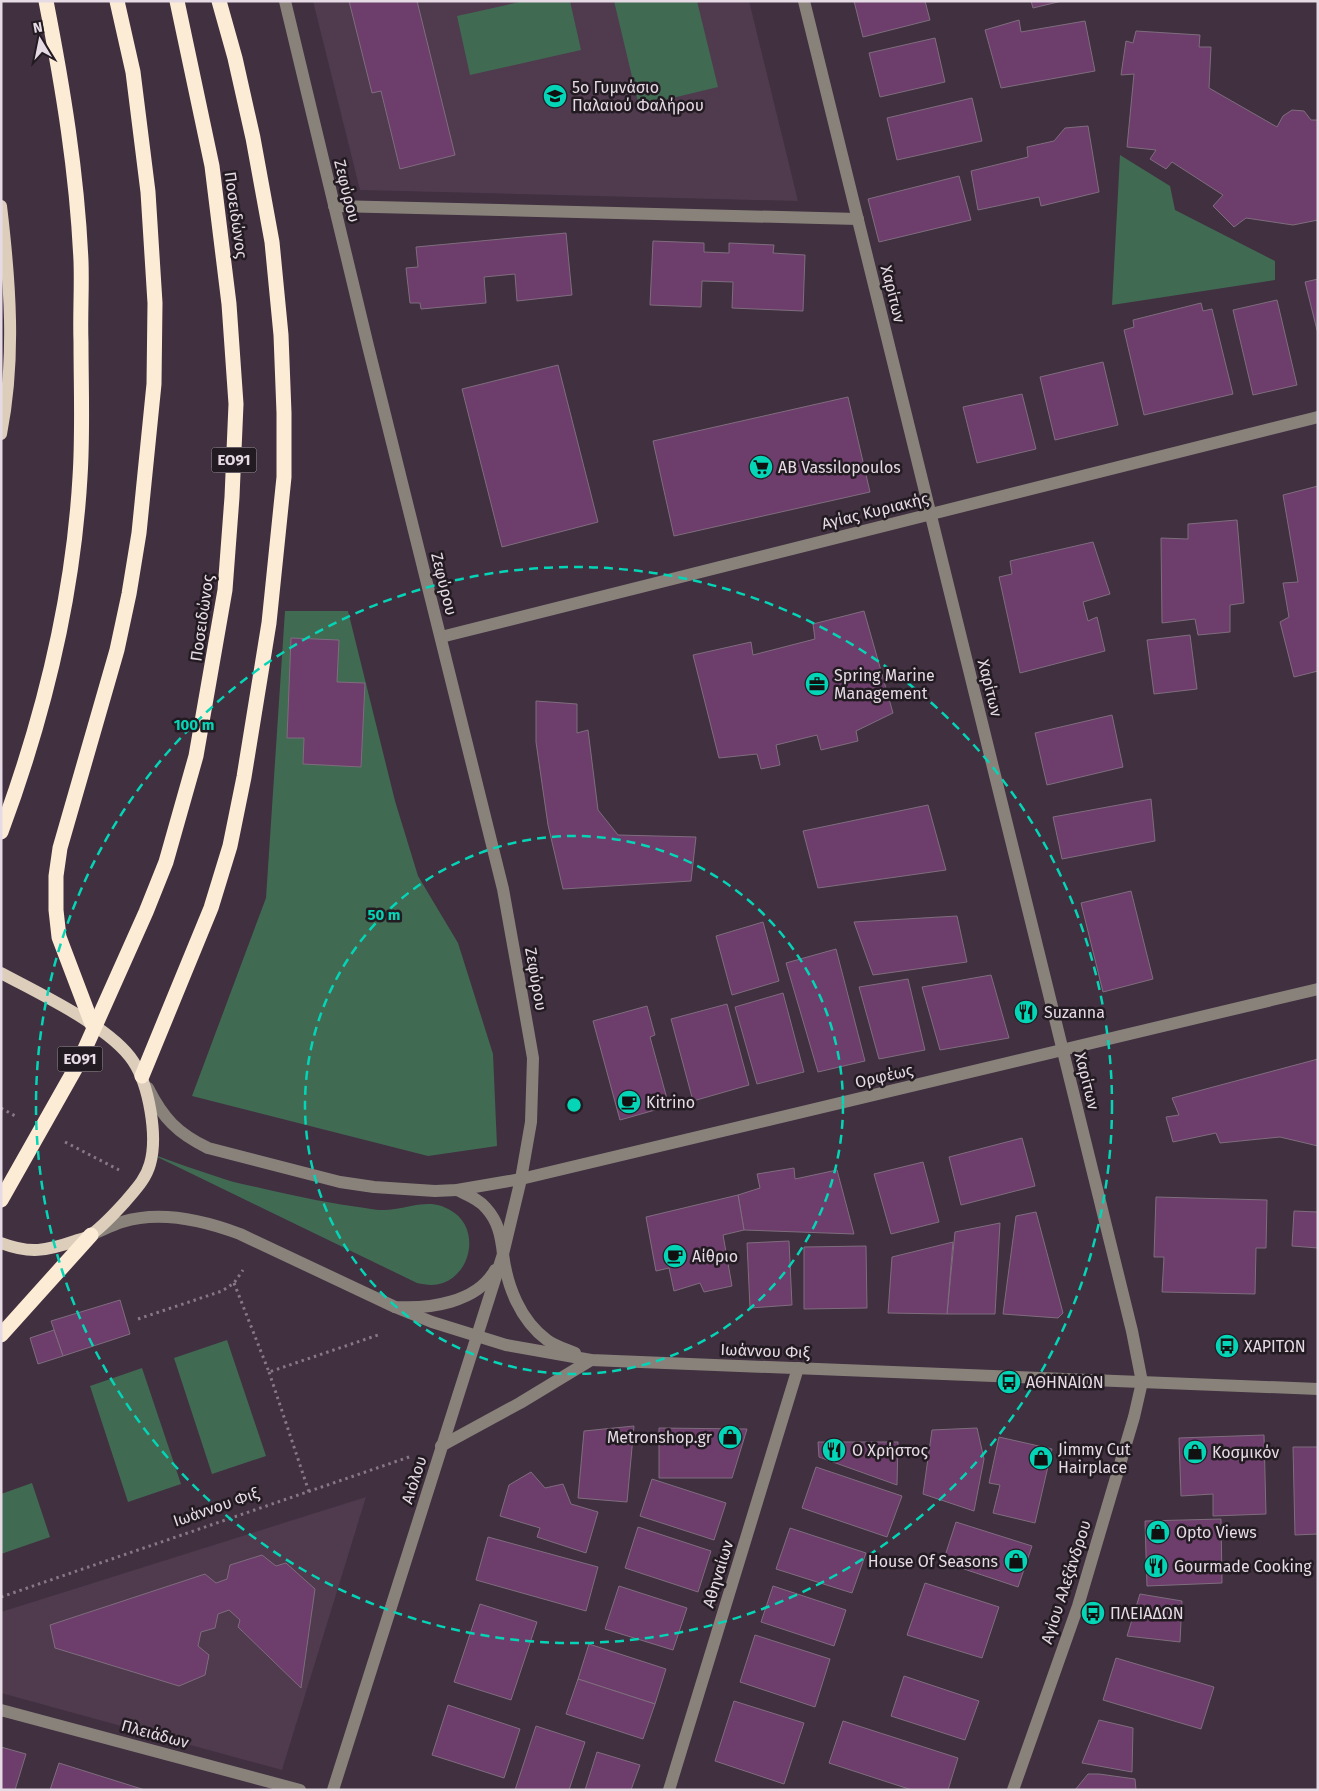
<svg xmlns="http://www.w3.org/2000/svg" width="1319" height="1791" viewBox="0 0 1319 1791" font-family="'Fira Sans',sans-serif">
<rect width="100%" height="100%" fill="#413040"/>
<g fill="#4f3a4e">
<path d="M313 1H749L798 201 360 190Z"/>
<path d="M366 1497 282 1770 1 1693V1612Z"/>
</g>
<g fill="#416a53">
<path d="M524 1H570L581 50 470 75 457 16Z"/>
<path d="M614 1H697L718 87 639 106Z"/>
<path d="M1120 155 1170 186 1175 210 1275 261V280L1112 305Z"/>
<path d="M285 611H348L395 801 418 876 458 943 493 1054 497 1146 428 1156 192 1096 266 898Z"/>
<path d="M149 1153C174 1162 199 1171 224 1179 239 1184 254 1186 269 1190 301 1197 333 1204 365 1208 375 1210 385 1211 395 1209 416 1206 431 1199 450 1210 480 1226 473 1272 443 1283 434 1286 426 1285 417 1283Z"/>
<path d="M227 1340 266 1456 212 1474 174 1358Z"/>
<path d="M142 1368 181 1484 128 1502 90 1386Z"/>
<path d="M32 1483 50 1537 1 1554V1494Z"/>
</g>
<g fill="#6d3e6b" stroke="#7f6d7e">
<path d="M349 1H417L455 155 400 169 381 91 372 93Z"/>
<path d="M854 1H925L930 20 863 37Z"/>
<path d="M1031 1H1062L1033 8Z"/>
<path d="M1019 20 1021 32 1085 21 1095 71 1001 88 985 30Z"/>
<path d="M1136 31 1200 35 1199 47H1211L1209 88 1277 127 1283 116 1292 110 1304 111 1311 120H1318V220L1293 225 1246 218 1234 227 1213 206 1223 195 1172 162 1166 169 1150 159 1156 150 1127 147 1134 74 1121 75 1126 41 1133 43Z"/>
<path d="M935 38 945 82 880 97 869 53Z"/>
<path d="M972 98 982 141 897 160 887 118Z"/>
<path d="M1088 126 1099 192 1041 206 1039 197 978 210 971 171 1028 157 1027 147 1054 141 1065 128Z"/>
<path d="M959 176 971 220 879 242 868 199Z"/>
<path d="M566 233 572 295 517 301 515 274 484 277 486 303 421 309 420 303H410L406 268 418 267 416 247Z"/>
<path d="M653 241 704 243V252L729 253V243L774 245 773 253 805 255 803 311 732 308 733 282 702 281 701 307 650 305Z"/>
<path d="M1318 279V334L1305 282Z"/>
<path d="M1277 300 1297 385 1253 395 1233 310Z"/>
<path d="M1201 303 1203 311 1212 309 1233 394 1144 415 1124 330 1134 327 1133 320Z"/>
<path d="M1103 362 1118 425 1055 440 1040 377Z"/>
<path d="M558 365 598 522 502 547 462 389Z"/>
<path d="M1022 394 1036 449 977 463 963 407Z"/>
<path d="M848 397 870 492 674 536 653 441Z"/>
<path d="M1318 486V671L1294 677 1280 622 1289 617 1283 583 1298 582 1283 495Z"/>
<path d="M1237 520 1244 603 1230 605V632L1198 635 1195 619 1162 623 1161 538 1188 539V524Z"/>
<path d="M1093 542 1110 594 1083 602 1088 621 1097 617 1105 651 1020 673 999 577 1012 574 1010 561Z"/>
<path d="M864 611 893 713 856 731 858 741 821 750 817 735 776 745 780 765 761 769 757 754 719 758 693 655 751 642 753 655 815 639 813 624Z"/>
<path d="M1190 635 1197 689 1154 694 1147 640Z"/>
<path d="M291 638 339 640 337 682 365 683 361 767 303 764 304 738H287Z"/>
<path d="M536 701 577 704V733L588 730 598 810 618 835 696 837 691 881 563 889 548 825 536 742Z"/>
<path d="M1112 715 1123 767 1047 785 1035 733Z"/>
<path d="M1151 799 1155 841 1062 859 1053 817Z"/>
<path d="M928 805 946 870 818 888 803 831Z"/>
<path d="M1131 891 1153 979 1103 992 1081 903Z"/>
<path d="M957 916 967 962 873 975 854 922Z"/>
<path d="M763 922 779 981 732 995 716 936Z"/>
<path d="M836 949 865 1061 818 1072 786 963Z"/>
<path d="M991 975 1009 1038 940 1050 922 987Z"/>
<path d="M908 979 925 1050 879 1059 859 987Z"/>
<path d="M783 993 804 1072 757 1084 735 1007Z"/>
<path d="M727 1004 749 1085 693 1101 671 1019Z"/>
<path d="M647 1006 655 1035 650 1037 669 1106 620 1120 593 1021Z"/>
<path d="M1318 1059V1146L1280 1137 1220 1143 1216 1133 1173 1142 1166 1117 1179 1115 1172 1098Z"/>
<path d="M1022 1138 1035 1186 961 1205 949 1157Z"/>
<path d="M923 1162 939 1222 891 1234 874 1174Z"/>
<path d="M794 1168 795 1179 837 1170 854 1234 744 1230 738 1195 760 1188 757 1174Z"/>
<path d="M738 1195 744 1230 723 1235 732 1286 704 1292 700 1283 674 1291 669 1268 656 1271 646 1217Z"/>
<path d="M1156 1197 1267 1200 1266 1248H1256L1255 1294 1162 1292 1164 1257H1154Z"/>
<path d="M1294 1211 1318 1212V1248L1292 1246Z"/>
<path d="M1036 1212 1063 1313 1058 1318 1003 1314 1016 1216Z"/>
<path d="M1000 1223 995 1314H947L955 1232Z"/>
<path d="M789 1241 792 1305 750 1308 747 1243Z"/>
<path d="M953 1242 947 1314 888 1313 892 1257Z"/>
<path d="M866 1246 867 1308 804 1309V1247Z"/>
<path d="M120 1300 130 1334 63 1356 51 1321Z"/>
<path d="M54 1330 63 1356 38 1364 30 1338Z"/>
<path d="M634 1426 627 1502 578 1498 584 1431Z"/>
<path d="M659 1428 747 1429 732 1478H659Z"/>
<path d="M977 1428 984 1459 974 1511 923 1494 932 1430Z"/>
<path d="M1264 1435 1266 1514 1213 1516V1494L1181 1496 1179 1438Z"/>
<path d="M999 1437 1052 1449 1035 1523 993 1513 1000 1485 989 1483Z"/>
<path d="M818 1442H898L897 1485 819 1457Z"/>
<path d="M1293 1447H1318V1534L1295 1535Z"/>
<path d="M816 1467 902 1496 887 1537 802 1508Z"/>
<path d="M531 1472 545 1488 563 1484 571 1504 598 1512 586 1553 537 1537 540 1528 500 1516 509 1485Z"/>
<path d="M652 1479 726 1503 714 1540 640 1516Z"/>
<path d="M1221 1519 1222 1583 1147 1586 1145 1521Z"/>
<path d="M956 1522 1032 1546 1018 1587 943 1562Z"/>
<path d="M638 1527 711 1551 698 1592 625 1568Z"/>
<path d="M790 1528 866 1553 852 1593 776 1569Z"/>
<path d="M488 1537 598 1567 586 1611 476 1580Z"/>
<path d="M262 1555 276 1566 286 1563 315 1589 301 1688 238 1627 240 1620 229 1610 218 1614 215 1628 201 1632 198 1646 209 1655 205 1675 179 1686 55 1648 50 1625 205 1574 216 1583 227 1579 230 1565Z"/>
<path d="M925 1583 999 1607 982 1658 907 1635Z"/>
<path d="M619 1586 687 1608 673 1650 605 1629Z"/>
<path d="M773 1586 846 1610 834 1646 761 1622Z"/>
<path d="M1140 1594 1182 1601 1180 1642 1127 1636Z"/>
<path d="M480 1604 537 1622 511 1700 454 1682Z"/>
<path d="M755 1635 830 1659 815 1707 740 1682Z"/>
<path d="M589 1644 666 1669 655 1704 578 1679Z"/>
<path d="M1116 1658 1214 1687 1201 1729 1103 1700Z"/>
<path d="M904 1676 979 1701 965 1740 891 1716Z"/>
<path d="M578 1679 655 1704 643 1739 566 1714Z"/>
<path d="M734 1701 804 1723 784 1784 715 1761Z"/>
<path d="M448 1705 520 1729 504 1778 432 1755Z"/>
<path d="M1099 1720 1133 1728 1132 1772 1082 1763Z"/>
<path d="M843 1721 958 1758 948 1790H912L829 1763Z"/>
<path d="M536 1726 585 1742 569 1790H515Z"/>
<path d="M1 1747 26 1754 15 1790H1Z"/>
<path d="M597 1752 640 1765 631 1790H585Z"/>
<path d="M59 1763 145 1790H50Z"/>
<path d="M1088 1774H1099L1135 1779 1136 1790H1075Z"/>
</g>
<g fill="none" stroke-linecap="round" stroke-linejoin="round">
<g stroke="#867885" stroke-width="3" stroke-dasharray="2.5 4" stroke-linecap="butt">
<path d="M1 1108 17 1117"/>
<path d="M65 1142 119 1170"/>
<path d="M234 1283 269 1372 378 1335"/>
<path d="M138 1319 222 1291 234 1283 243 1270"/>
<path d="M269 1372 309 1492"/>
<path d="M1 1597 412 1456"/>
</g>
<g stroke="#89827a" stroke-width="12">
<path d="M285 1 368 346 503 889 517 967 533 1058 531 1122 521 1179 503 1254 333 1790"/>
<path d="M804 1 1132 1331 1142 1382 1134 1417 1078 1606 1013 1790"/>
<path d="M334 206 858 219"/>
<path d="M441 637 1318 417"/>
<path d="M148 1088C163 1118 177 1133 208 1148L340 1182 374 1187 435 1191 457 1190 521 1179 1318 989"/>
<path d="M457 1190C467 1195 479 1199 486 1208 498 1221 501 1236 503 1254 507 1286 520 1320 547 1340 555 1346 566 1349 575 1353"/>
<path d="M93 1234C103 1230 112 1225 122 1222 160 1210 203 1220 240 1234L395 1307C429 1309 477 1303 495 1270"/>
<path d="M395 1307 432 1322 506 1345 591 1360 1318 1389"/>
<path d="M441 1446 520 1403 591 1360"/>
<path d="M1 1710 300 1790"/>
<path d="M669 1790 798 1368"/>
</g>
<g stroke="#dccebb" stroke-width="12">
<path d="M1 206C10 281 16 359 1 434"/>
<path d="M1 973C38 993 111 1027 133 1061 149 1085 158 1136 150 1164 146 1179 135 1190 125 1202 115 1213 104 1225 92 1234 88 1238 81 1239 75 1241 46 1251 30 1254 1 1243"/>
</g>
<g stroke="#fcebd5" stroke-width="15">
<path d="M1 832C43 719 73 598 80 477 83 432 81 387 81 342 80 315 82 288 81 261 77 173 63 88 46 1"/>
<path d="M92 1024 59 937 56 910V876L60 848 117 650 129 594 139 533 154 384 155 303 148 192 133 72 117 1"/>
<path d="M142 1076 211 908 230 846 244 777 269 623 284 477V413L281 335 272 242 253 138 235 58 219 1"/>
<path d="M1 1200 79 1062 146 912 166 862 196 756 225 590 232 497 236 404 229 304 212 166 177 1"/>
<path d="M1 1335 91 1235"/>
</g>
</g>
<g fill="none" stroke="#03d5b6" stroke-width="2.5" stroke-dasharray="9 6">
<circle cx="574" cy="1105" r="269"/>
<circle cx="574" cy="1105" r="538"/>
</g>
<defs>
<g id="school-disc" transform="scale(1.25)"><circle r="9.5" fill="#03d5b6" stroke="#231b22"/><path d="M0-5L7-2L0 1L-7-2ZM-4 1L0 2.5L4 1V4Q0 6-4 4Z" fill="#111"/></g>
<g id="supermarket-disc" transform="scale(1.25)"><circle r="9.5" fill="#03d5b6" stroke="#231b22"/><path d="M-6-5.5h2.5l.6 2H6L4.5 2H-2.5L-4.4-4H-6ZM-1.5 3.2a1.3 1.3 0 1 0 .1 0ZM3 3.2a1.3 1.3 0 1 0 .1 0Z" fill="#111"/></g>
<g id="office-disc" transform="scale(1.25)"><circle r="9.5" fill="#03d5b6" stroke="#231b22"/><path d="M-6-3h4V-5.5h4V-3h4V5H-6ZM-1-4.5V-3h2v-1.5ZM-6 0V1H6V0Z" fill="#111"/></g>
<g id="restaurant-disc" transform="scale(1.25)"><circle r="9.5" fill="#03d5b6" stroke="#231b22"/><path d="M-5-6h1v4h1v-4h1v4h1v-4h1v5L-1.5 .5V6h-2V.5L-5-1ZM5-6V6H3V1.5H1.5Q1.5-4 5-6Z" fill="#111"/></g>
<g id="cafe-disc" transform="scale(1.25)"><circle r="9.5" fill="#03d5b6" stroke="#231b22"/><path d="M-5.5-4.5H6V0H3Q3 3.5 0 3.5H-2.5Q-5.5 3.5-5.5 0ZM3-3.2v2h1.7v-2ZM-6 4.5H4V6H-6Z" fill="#111"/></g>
<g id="bus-disc" transform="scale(1.25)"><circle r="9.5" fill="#03d5b6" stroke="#231b22"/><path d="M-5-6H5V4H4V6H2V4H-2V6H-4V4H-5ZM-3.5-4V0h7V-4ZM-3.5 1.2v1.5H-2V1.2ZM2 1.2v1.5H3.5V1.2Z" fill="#111"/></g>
<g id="shop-disc" transform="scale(1.25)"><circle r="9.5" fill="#03d5b6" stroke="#231b22"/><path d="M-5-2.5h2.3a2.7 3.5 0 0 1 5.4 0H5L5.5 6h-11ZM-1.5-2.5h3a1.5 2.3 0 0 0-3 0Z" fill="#111"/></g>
</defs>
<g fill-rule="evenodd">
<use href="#school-disc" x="555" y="96"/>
<use href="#supermarket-disc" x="761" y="467"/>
<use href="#office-disc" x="817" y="684"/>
<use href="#restaurant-disc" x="1026" y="1012"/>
<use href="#cafe-disc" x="629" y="1102"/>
<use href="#cafe-disc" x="675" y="1256"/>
<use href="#bus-disc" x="1227" y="1346"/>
<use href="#bus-disc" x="1009" y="1382"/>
<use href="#shop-disc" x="730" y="1437"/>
<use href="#restaurant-disc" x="834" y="1450"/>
<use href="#shop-disc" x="1195" y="1452"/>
<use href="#shop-disc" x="1041" y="1458"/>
<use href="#shop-disc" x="1158" y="1532"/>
<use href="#shop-disc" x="1016" y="1561"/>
<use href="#restaurant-disc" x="1156" y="1566"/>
<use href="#bus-disc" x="1093" y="1613"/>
</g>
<g text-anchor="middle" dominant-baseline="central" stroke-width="5" stroke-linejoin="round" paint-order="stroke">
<g fill="#231b22" stroke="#aca1aa" stroke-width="1">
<rect x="211.5" y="447.5" width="45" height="25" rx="4"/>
<rect x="57.5" y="1046.5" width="45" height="25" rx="4"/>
</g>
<g font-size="15" font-weight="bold" fill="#e6dbe5">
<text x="234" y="460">ΕΟ91</text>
<text x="80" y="1059">ΕΟ91</text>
</g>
<g font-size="16" fill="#e6dbe5" stroke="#231b22" text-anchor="start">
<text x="572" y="87">5ο Γυμνάσιο<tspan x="572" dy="18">Παλαιού Φαλήρου</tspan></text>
<text x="778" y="467">AB Vassilopoulos</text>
<text x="834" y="675">Spring Marine<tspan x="834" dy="18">Management</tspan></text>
<text x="1044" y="1012">Suzanna</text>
<text x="646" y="1102">Kitrino</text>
<text x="692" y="1256">Αίθριο</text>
<text x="1244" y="1346">ΧΑΡΙΤΩΝ</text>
<text x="1026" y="1382">ΑΘΗΝΑΙΩΝ</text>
<text x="712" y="1437" text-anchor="end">Metronshop.gr</text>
<text x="1058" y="1449">Jimmy Cut<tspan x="1058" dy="18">Hairplace</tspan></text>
<text x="852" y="1450">Ο Χρήστος</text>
<text x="1212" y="1452">Κοσμικόν</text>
<text x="1176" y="1532">Opto Views</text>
<text x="998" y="1561" text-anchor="end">House Of Seasons</text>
<text x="1174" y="1566">Gourmade Cooking</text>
<text x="1110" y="1613">ΠΛΕΙΑΔΩΝ</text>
</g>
<g font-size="16" fill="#e6dbe5" stroke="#231b22">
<text transform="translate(347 191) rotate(76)">Ζεφύρου</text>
<text transform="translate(236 215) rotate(82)">Ποσειδώνος</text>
<text transform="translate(893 294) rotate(76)">Χαρίτων</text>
<text transform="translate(875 511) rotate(-14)">Αγίας Κυριακής</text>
<text transform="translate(444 584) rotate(76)">Ζεφύρου</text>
<text transform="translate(202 618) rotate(-82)">Ποσειδώνος</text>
<text transform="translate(990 688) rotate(76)">Χαρίτων</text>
<text transform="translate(536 979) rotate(80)">Ζεφύρου</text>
<text transform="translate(884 1076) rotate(-13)">Ορφέως</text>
<text transform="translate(1087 1081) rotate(76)">Χαρίτων</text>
<text transform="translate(765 1351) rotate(2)">Ιωάννου Φιξ</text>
<text transform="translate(414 1480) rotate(-72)">Αιόλου</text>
<text transform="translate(216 1507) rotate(-19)">Ιωάννου Φιξ</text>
<text transform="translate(718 1574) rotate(-73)">Αθηναίων</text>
<text transform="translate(1066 1582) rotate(-72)">Αγίου Αλεξάνδρου</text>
<text transform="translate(155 1734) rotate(15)">Πλειάδων</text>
</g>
</g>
<circle cx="574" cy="1105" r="8" fill="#03d5b6" stroke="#231b22" stroke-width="2.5"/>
<g font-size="15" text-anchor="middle" font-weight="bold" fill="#03d5b6" stroke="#231b22" stroke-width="5" stroke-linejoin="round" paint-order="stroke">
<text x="194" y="730">100 m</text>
<text x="384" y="920">50 m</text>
</g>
<rect width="1319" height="1791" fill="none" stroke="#e6dbe5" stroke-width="5"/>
<g transform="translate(40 40) rotate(350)" stroke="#231b22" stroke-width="4" paint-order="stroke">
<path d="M0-4L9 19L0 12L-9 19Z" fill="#e6dbe5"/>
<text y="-8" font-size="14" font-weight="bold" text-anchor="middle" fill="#e6dbe5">N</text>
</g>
</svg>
